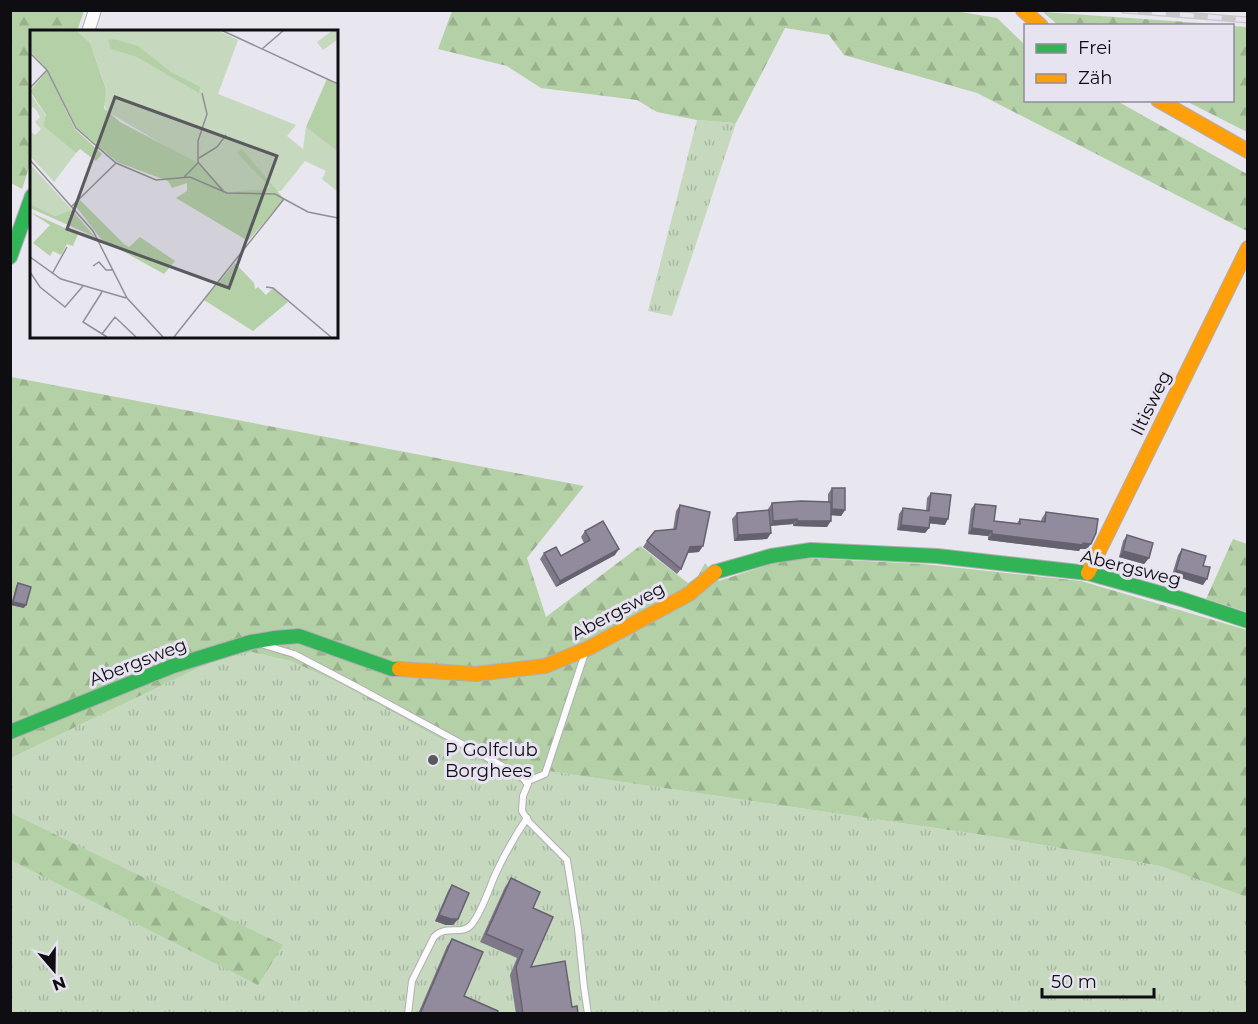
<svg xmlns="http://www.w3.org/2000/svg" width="1258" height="1024" viewBox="0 0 1258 1024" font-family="Montserrat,sans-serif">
<defs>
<pattern id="grass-tufts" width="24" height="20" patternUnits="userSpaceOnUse" patternTransform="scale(1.5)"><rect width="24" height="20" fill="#c6d8be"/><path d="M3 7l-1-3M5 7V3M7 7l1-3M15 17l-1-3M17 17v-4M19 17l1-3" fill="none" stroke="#a9b8a2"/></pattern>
<pattern id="forest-firs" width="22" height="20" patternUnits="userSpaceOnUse" patternTransform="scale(1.5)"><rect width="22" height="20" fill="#b4d0a6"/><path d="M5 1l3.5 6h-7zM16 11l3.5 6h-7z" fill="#9ab18e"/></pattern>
</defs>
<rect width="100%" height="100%" fill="#e8e6ee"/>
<g fill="url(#grass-tufts)">
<path d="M697 120 736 123 672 316 648 311Z"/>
<path d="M252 652 291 661 335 681 404 719 548 771 1003 838 1160 866 1247 897V1013L11 1014V758L219 658Z"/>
</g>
<g fill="url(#forest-firs)">
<path d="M949 10 997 18 1025 45 1026 100 1117 101 1247 174V231L977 93 844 55 829 35 785 28 736 123 697 120 657 112 637 100 541 88 507 66 438 49 452 11Z"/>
<path d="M10 11H84L77 31 32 32 31 161 22 189 11 183Z"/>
<path d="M1043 12 1229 25H1058Z"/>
<path d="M1233 26 1247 27V132L1186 101 1232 100Z"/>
<path d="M11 377 584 486 527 558 546 617 640 546 688 583 698 576 705 563 719 581 774 563 807 558 922 564 1081 581 1247 630V897L1160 866 1003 838 548 771 522 783 335 681 291 661 252 652 219 658 11 758Z"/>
<path d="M1233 539 1247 544V612L1206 599Z"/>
<path d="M11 813 283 945 258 985 11 860Z"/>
</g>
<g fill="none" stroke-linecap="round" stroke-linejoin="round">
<g stroke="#b0aeb4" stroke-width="8">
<g id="lane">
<path d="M264 645 294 654 357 687 521 776 528 784 523 796 522 811 529 822 567 860 578 929 584 987 588 1014"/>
<path d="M526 782 545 774 585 653"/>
<path d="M408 1014 412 981 434 937C446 924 461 936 471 925 481 914 489 889 495 875 504 855 515 836 527 818"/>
</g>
</g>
<g stroke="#b0aeb4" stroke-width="14">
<path id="street" d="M88 32 95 10"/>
</g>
<g stroke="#b0aeb4" stroke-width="16">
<g id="fast">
<path d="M10 257 32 196"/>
<path d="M715 572 771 556 811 550 937 556 1088 573 1181 599 1248 621"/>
<path d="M10 732 173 666 251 642 275 638 299 636 392 669H399"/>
</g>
</g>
<g stroke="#b0aeb4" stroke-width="16">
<g id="slow">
<path d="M1023 10 1041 26"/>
<path d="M1158 100 1248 151"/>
<path d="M1088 573 1248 248"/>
<path d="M399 669 476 674 545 666 589 648 689 594 715 572"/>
</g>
</g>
<use href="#lane" stroke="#fcfbfc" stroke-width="6"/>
<use href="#street" stroke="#fcfbfc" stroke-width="12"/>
<use href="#fast" stroke="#30b455" stroke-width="14"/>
<use href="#slow" stroke="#ff9f0a" stroke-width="14"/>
<g stroke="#c9c7ca" stroke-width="7">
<path id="rail" d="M1124 10 1248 20"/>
</g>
<use href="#rail" stroke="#e7e3f1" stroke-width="4.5" stroke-dasharray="14" stroke-linecap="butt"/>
</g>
<g fill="#7e7888">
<path d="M832 488 845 510 841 516 831 515 827 527 793 526V524L770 526 771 533 767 539 734 541 732 519 737 513 768 511V509L772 503 828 502V494Z"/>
<path d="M931 493 945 525 929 523V528L925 533 897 530 899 514 903 508 926 511 927 498Z"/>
<path d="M975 504 994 521 1017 523 1020 519 1041 521 1042 518 1046 512 1087 549H1080L1079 551 988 540V536L968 534 971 509Z"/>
<path d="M680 505 699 552 688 553 681 569 677 574 643 547 647 541 673 530 676 511Z"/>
<path d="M585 531 615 555 556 587 540 559 544 553 561 556 584 543 581 537Z"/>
<path d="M1127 535 1149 558 1144 564 1119 557 1123 541Z"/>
<path d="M1182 549 1203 566V585L1172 575 1178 555Z"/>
<path d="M18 583 24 608 11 605 16 586Z"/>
<path d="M511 878 533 908 531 967 572 1007 578 1014H516L510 975 517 958 480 942 505 887Z"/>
<path d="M452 885 458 919 453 925H446L435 921 448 891Z"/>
<path d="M452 939 464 996 497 1014H418L447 946Z"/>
</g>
<g fill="#66616f">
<path d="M832 509 845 510 841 516 828 515Z"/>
<path d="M930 517 948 519 945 525 926 523Z"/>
<path d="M797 519 793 524 769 526 773 521Z"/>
<path d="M797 521H831L827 527 793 526Z"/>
<path d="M901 525 929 528 925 533 897 530Z"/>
<path d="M972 528 992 531 988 536 968 534Z"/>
<path d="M771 533 767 539 734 541 738 535Z"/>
<path d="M992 534 1083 543 1091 544 1087 549H1080L1079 551 988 540Z"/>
<path d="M703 546 699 552 686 553 690 547Z"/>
<path d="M619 549 615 555 556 587 560 581Z"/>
<path d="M1123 551 1149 558 1144 564 1119 557Z"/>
<path d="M1176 570 1207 579 1203 585 1172 575Z"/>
<path d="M13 602 26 605 24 608 11 605Z"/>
<path d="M439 915 458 919 453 925H446L435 921Z"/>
</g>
<g fill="#928b9e" stroke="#66616f" stroke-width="1.5">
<path d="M832 488H845V510L832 509Z"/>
<path d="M931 493 951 495 948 519 930 517 929 528 901 525 903 508 929 511Z"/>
<path d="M801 501 831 502V521H797V519L773 521 772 503Z"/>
<path d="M975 504 996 506 994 521 1020 524V519L1045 522 1046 512 1098 519 1096 533 1091 544 1083 543V545L992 534V531L972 528Z"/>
<path d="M680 505 710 512 703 546 690 547 681 569 647 541 655 531 676 529Z"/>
<path d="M769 510 771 533 738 535 737 513Z"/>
<path d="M603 521 619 549 560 581 544 553 556 547 561 556 590 540 585 531Z"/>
<path d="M1127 535 1153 543 1149 558 1123 551Z"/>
<path d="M1182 549 1206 556 1203 566 1210 567 1207 579 1176 570Z"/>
<path d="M18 583 31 587 26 605 13 602Z"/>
<path d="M511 878 540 892 533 908 553 917 531 967 565 961 572 1007 577 1006 578 1014H523L516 967 523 950 486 934Z"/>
<path d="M452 885 469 893 458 919H451L439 915Z"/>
<path d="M452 939 483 952 464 996 498 1011 497 1014H420Z"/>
</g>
<circle fill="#5a595e" stroke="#e7e3f1" stroke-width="2" cx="433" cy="760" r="6"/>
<g text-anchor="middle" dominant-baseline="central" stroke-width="6" stroke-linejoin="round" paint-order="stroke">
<g font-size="18" fill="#0e0d11" stroke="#e7e3f1">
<text transform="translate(1151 403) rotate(-64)">Iltisweg</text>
<text transform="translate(1131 568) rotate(14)">Abergsweg</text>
<text transform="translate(618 611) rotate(-28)">Abergsweg</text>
<text transform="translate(138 662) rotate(-21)">Abergsweg</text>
</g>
<g font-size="18" fill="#0e0d11" stroke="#e7e3f1" text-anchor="start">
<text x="445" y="750">P Golfclub<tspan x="445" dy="21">Borghees</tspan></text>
</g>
</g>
<g transform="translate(30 30)">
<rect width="308" height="308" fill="#e8e6ee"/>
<path d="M46 0H187L208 10 188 64 266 95 257 106 273 119 276 97 307 121V161L292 149 296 141 275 131 251 161 197 162 164 133 78 82 73 73 76 58 60 13ZM303 0H307V10L293 20 287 12ZM0 63 16 86 13 96 46 123 24 152 0 126V101L5 105 11 99 5 92 10 87 7 81 3 77 0 80ZM0 134 42 180 25 186 0 174Z" fill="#c6d8be"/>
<path d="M0 0H46L60 13 76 59 74 78 90 92 168 133 197 162 237 159 240 157 207 123 212 119 254 169 218 211 146 168 157 161V153L142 158 138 151 87 132 47 98 17 39 0 21ZM84 9 108 16 141 42 170 57 169 63 107 27 81 19 78 10ZM17 41 45 99 72 124 66 131 50 119 46 123 13 96 16 85 0 61ZM297 49 307 55V121L276 97ZM49 169 94 214 99 217 110 207 145 231 134 244 71 209 44 174ZM0 174 25 186 42 180 65 207 0 178ZM0 182 48 204 43 216 37 214 31 225 23 221 20 226 3 213 20 195ZM205 233 224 253 225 259 228 257 236 265 243 258 258 272 223 301 174 270Z" fill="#b4d0a6"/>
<path fill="none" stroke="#918f96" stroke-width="1.5" d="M191 0 308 54M232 19 254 0M0 23 17 40 46 98 86 133 126 150 160 147 197 163 245 164 278 182 308 188M0 58 17 40M172 63 177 84 168 111V132L194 162M169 128 187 117 196 105M0 130 63 201 97 268 133 307M154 147 168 133M42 176 86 133M0 227 31 249 96 268M63 236 69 232 76 240H82M0 242 10 257 35 277 53 256M22 244 37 217M236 257 243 258 301 307M72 262 53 292 77 307M72 304 85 287 106 307M144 307 254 169"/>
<path fill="#5a595e" fill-opacity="0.15" stroke="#5a595e" stroke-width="3" d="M85 67 247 126 199 258 37 199Z"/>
<rect width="308" height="308" fill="none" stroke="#0e0d11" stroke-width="3"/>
</g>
<rect width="1258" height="1024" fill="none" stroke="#0e0d11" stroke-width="24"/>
<rect x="1024" y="24" width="210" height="78" fill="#e7e3f1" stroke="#908d97" stroke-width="1.5"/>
<rect x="1036" y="44" width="30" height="9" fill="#30b455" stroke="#908d97" stroke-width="1.5"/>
<text x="1078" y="54" font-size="18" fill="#0e0d11">Frei</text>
<rect x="1036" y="74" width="30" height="9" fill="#ff9f0a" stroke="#908d97" stroke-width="1.5"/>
<text x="1078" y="84" font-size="18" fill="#0e0d11">Zäh</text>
<g transform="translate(54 970) rotate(160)" stroke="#e7e3f1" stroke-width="4.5" paint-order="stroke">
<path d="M0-4.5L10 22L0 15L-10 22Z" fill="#0e0d11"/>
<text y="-9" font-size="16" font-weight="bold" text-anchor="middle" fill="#0e0d11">N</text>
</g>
<path d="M1042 988v9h112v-9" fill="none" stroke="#0e0d11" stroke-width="3"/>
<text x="1051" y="988" font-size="18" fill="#0e0d11" stroke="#e7e3f1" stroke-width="4.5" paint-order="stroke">50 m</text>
</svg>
